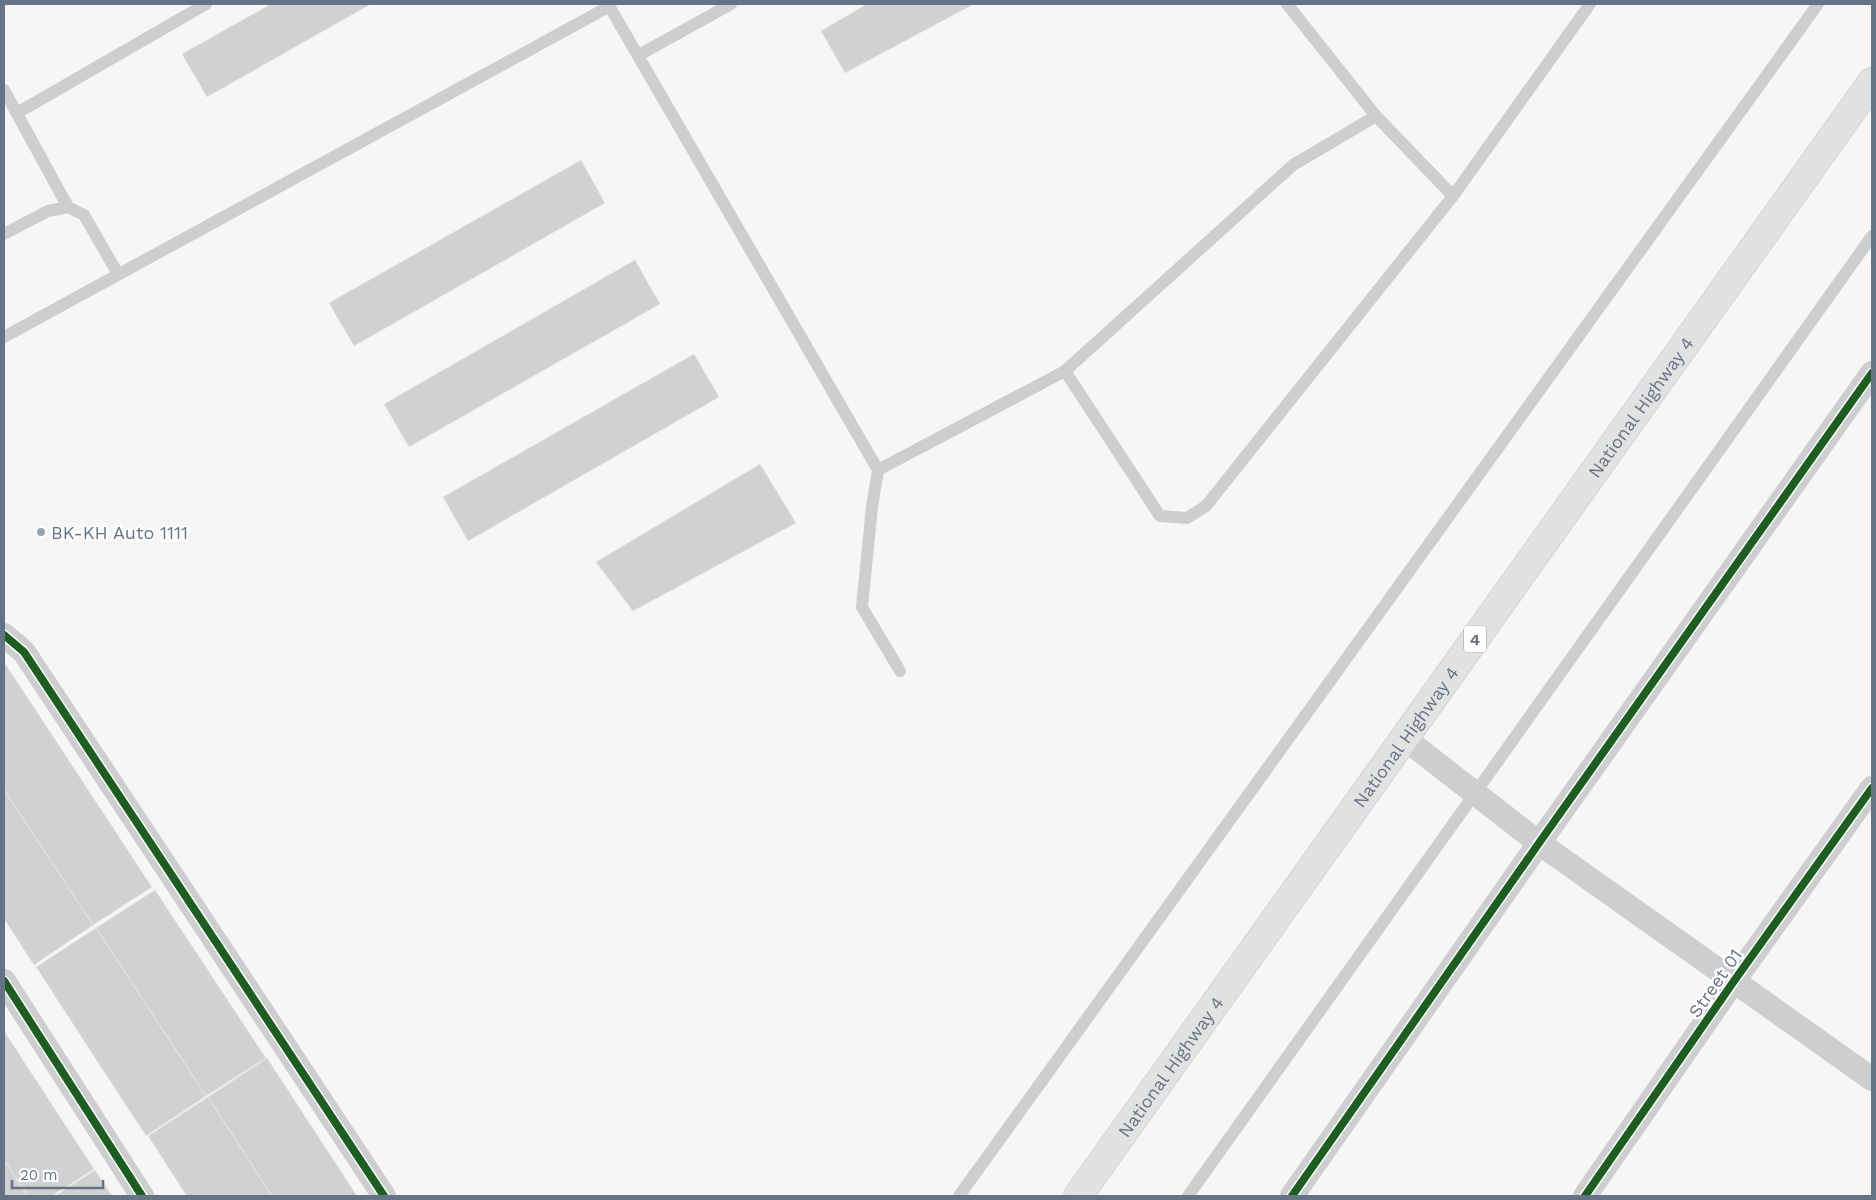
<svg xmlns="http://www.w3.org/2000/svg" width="1876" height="1200" viewBox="0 0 1876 1200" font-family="'Work Sans',sans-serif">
<rect width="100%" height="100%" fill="#f6f6f5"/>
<g fill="#d0d1d1" stroke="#e5e5e4">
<path d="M271 4H371L207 97 182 54Z"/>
<path d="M867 4H974L845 73 821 31Z"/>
<path d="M581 160 605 203 354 346 329 303Z"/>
<path d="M635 260 660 304 409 447 384 404Z"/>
<path d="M694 354 719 397 468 541 443 497Z"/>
<path d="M760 464 796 523 633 611 596 562Z"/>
<path d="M4 662 152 887 93 925 4 790Z"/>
<path d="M4 790 93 925 34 965 4 919Z"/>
<path d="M155 890 266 1058 206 1096 96 928Z"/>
<path d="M96 928 206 1096 146 1136 36 967Z"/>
<path d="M4 1031 94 1169 52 1196H28L4 1160Z"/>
<path d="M267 1058 357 1196H272L208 1097Z"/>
<path d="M208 1097 272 1196H187L148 1136Z"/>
<path d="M4 1160 28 1196H4Z"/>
<path d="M95 1170 112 1196H55Z"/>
</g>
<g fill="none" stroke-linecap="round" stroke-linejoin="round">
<g stroke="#d3d4d5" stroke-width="30">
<g id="trunk">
<path id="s1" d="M1078 1196 1872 82"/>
</g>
</g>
<g stroke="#cdced0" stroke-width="12">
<path d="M608 4 878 470 872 507 862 607 900 671"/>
<path d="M1287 4 1376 116 1453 196"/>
<path d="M639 55 731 4"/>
<path d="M4 90 68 207"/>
<path d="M17 113 206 4"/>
<path d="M4 234 48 211 68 207 84 215 118 274"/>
<path d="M4 337 610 6"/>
<path d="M1065 371 1160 516 1187 518 1206 506 1453 196 1590 4"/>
<path d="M878 470 1065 371 1293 165 1376 116"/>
<path d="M959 1196 1818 4"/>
<path d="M1188 1196 1872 236"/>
</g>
<g stroke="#cdced0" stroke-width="24">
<path d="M4 635 24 652 384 1196"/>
<path d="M1404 738 1539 843 1872 1079"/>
<path d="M4 981 142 1196"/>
<path d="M1292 1196 1539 843 1872 373"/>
<path d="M1585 1196 1734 981 1872 788"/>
</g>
<use href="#trunk" stroke="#e1e2e2" stroke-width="28"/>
<g stroke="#fff" stroke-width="11">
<g id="cycleway">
<path d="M4 635 24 652 384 1196"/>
<path d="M4 981 142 1196"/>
<path d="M1292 1196 1539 843 1872 373"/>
<path d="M1585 1196 1734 981 1872 788"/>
</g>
</g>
<use href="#cycleway" stroke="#1b5e20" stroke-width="8"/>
</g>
<circle fill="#98a2ac" stroke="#fff" stroke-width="2" cx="41" cy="532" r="5"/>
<g text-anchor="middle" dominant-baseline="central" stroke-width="5" stroke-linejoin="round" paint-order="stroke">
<rect fill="#fff" stroke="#939eaa" stroke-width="1" x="1464" y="625.5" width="22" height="27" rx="4"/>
<g font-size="16" font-weight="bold" fill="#657485">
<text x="1475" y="639">4</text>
</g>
<g font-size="18" fill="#657485" stroke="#fff">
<text stroke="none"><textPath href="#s1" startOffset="969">National Highway 4</textPath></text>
<text stroke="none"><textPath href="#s1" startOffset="564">National Highway 4</textPath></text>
<text transform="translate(1715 983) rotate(-55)">Street 01</text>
<text stroke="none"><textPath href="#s1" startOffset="159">National Highway 4</textPath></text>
</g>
<g font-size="18" fill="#657485" stroke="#fff" text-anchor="start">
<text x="51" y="532">BK-KH Auto 1111</text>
</g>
</g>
<rect width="1876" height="1200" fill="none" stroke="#657485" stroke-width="10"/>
<path d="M12 1180v8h91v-8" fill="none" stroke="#657485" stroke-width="2.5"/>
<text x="20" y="1180" font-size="15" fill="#657485" stroke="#ffffff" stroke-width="4" paint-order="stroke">20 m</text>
</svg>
